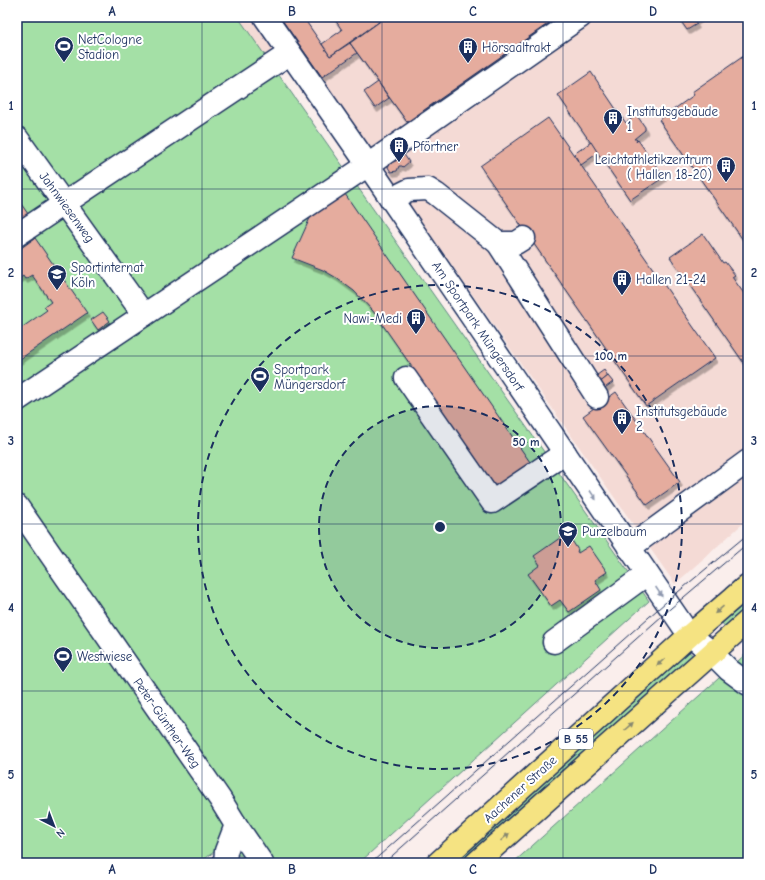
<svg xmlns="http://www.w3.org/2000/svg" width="765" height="880" viewBox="0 0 765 880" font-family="'Comic Neue',sans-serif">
<defs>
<filter id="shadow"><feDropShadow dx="2.5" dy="4.5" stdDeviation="0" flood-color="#0004"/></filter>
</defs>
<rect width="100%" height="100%" fill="#faeeec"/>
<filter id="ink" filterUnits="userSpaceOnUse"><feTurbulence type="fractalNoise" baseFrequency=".025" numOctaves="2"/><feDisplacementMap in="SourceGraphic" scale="8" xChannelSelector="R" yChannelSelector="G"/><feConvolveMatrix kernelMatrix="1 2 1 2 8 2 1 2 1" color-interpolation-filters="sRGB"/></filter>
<g filter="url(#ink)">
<path fill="#f4dad5" d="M17 17H748V519L675 584 299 47 71 190Z"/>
<g fill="#a4e0a6" stroke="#608882">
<path d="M17 17H238L649 601 359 863H262L261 862 218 849 199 863H17Z"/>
<path d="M748 598V613L727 629 721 622Z"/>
<path d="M688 651 697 659 467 863H451L653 685Z"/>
<path d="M748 652V863H513Z"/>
</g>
<g fill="#e5ac9e" stroke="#1b2f5e" filter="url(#shadow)">
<path d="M280 17H303L330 56 350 43 357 53 322 77Z"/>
<path d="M333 17H375L379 22 330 56 322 44 342 30Z"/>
<path d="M386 17H410L386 33 427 91 452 75 412 17H544L549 23 407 122 350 43Z"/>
<path d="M386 17H544L549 23 407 122 350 43Z"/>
<path d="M678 17H701L695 21 697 24 687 30Z"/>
<path d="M748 53V247L659 120 694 95 692 92Z"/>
<path d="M591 72 616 109 614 110H616L617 113 618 112 626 123 635 116 638 117 645 127V130L634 139H636L637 140 636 142 638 140 664 177 630 200 558 95Z"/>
<path d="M378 82 389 98 375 108 364 92Z"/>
<path d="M548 118 715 358 646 406 480 166Z"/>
<path d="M591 142 598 153 581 165 574 154Z"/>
<path d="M403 153 409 162 403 167 402 166H399L397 171 391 172 389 169 388 167 389 164 393 161H396L397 159 396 158Z"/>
<path d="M345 194 532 465 497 489 373 311 354 291 335 277 323 270 292 258 310 218Z"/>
<path d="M17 198 28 214 17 221Z"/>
<path d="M703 234 723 263 725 262 735 275 732 277 748 299V369L670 257Z"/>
<path d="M35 238 87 313 17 361V331L47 310 44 307 51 302 32 275 25 279 23 276 17 280V251Z"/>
<path d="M103 312 110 321 98 330 91 320Z"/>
<path d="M604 370 608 376 598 384 593 378Z"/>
<path d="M608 376 613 382 602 390 598 384Z"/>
<path d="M616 392 680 482 647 505 583 416Z"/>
<path d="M567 533 578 550 577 551 578 553 589 546 607 572 595 580 601 590 569 612 560 600 551 606 528 574 540 565 534 556Z"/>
</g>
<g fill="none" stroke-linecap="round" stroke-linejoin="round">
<g stroke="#1b2f5e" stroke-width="25">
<g id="minor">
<path d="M265 17 368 165 683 626 690 635 711 652 729 670 748 684"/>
<path d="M17 138 144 315"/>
<path d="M391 199 409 190 428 189 436 194 498 243H516L524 238"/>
<path d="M17 235 290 53"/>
<path d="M498 243 597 397"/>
<path d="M406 378 492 502 565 453"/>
<path d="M17 400 368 165 580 17"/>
<path d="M17 506 220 799 236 825 262 863"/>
<path d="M629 548 748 461"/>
<path d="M554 642 647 574"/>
<path d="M225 863 226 851 236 825"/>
</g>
</g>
<g stroke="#1b2f5e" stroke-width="25">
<g id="major">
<path d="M438 863 690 635 748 585"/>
<path d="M476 863 748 621"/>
</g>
</g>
<use href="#minor" stroke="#fff" stroke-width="22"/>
<use href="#major" stroke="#f5e382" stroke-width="22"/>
<g stroke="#1b2f5e" stroke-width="1">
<path d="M371 863 666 602 748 534"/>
<path d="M384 863 671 608 748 543"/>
</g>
</g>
<defs><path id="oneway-solid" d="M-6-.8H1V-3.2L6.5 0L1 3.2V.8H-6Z"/></defs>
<g fill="#8d97ae">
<use href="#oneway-solid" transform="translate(593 495) rotate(56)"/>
<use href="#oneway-solid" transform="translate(659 592) rotate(56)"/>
</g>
<g fill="#888970">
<use href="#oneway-solid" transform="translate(719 610) rotate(139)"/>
<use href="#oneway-solid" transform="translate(661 662) rotate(138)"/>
<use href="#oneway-solid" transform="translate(629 726) rotate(-42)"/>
<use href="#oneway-solid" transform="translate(505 837) rotate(-42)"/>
</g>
</g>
<path fill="none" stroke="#1b2f5e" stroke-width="1" stroke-opacity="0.55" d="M202 17V863M382 17V863M563 17V863M17 189H748M17 356H748M17 524H748M17 691H748"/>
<circle cx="440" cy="527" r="121" fill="#1b2f5e" fill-opacity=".12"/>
<g fill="none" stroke="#1b2f5e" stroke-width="2" stroke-dasharray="7 5">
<circle cx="440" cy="527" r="121"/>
<circle cx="440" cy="527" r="242"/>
</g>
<defs>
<g id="stadium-pin" transform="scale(1)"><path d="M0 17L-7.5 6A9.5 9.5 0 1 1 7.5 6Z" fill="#1b2f5e" stroke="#fff"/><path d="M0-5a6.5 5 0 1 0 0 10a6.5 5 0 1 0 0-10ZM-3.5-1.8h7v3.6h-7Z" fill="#fff"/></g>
<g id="building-pin" transform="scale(1)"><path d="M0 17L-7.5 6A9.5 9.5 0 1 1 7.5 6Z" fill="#1b2f5e" stroke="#fff"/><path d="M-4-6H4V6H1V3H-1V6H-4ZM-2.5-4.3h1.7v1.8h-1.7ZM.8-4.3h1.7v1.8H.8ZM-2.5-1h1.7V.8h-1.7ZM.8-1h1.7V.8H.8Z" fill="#fff"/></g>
<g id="school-pin" transform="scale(1)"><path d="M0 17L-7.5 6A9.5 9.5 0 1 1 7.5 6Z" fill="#1b2f5e" stroke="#fff"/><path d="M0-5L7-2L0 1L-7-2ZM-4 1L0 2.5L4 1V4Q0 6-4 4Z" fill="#fff"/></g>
</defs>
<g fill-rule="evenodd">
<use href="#stadium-pin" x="64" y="46"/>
<use href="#building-pin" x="468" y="47"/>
<use href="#building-pin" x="613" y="118"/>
<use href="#building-pin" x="399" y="146"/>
<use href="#building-pin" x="726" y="166"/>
<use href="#school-pin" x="57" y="274"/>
<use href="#building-pin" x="622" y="279"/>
<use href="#building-pin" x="416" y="318"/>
<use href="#stadium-pin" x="260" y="376"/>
<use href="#building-pin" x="622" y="418"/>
<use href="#school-pin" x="568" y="531"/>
<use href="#stadium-pin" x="63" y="656"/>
</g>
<g text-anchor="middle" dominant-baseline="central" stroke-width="4" stroke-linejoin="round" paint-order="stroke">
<rect fill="#fff" stroke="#5f6d8e" stroke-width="1" x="559" y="729" width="34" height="20" rx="3"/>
<g font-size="12" font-weight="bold" fill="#1b2f5e">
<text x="576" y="739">B 55</text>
</g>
<g font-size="13" fill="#1b2f5e" stroke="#fff" text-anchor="start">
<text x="78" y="39">NetCologne<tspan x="78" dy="15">Stadion</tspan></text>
<text x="482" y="47">Hörsaaltrakt</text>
<text x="627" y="111">Institutsgebäude<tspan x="627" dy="15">1</tspan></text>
<text x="413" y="146">Pförtner</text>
<text x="712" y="159" text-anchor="end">Leichtathletikzentrum<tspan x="712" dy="15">( Hallen 18-20)</tspan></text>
<text x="71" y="267">Sportinternat<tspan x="71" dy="15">Köln</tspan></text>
<text x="636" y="279">Hallen 21-24</text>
<text x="402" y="318" text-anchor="end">Nawi-Medi</text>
<text x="274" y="369">Sportpark<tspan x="274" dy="15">Müngersdorf</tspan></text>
<text x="636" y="411">Institutsgebäude<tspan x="636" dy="15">2</tspan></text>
<text x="582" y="531">Purzelbaum</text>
<text x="77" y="656">Westwiese</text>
</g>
<g font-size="13" fill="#1b2f5e" stroke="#fff">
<text transform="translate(67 207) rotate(54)">Jahnwiesenweg</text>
<text transform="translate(478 326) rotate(56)">Am Sportpark Müngersdorf</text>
<text transform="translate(167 723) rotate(55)">Peter-Günther-Weg</text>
<text transform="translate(520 789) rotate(-42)">Aachener Straße</text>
</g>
</g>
<circle cx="440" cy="527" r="6" fill="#1b2f5e" stroke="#fff" stroke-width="2"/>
<g font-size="12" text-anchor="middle" font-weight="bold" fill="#1b2f5e" stroke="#fff" stroke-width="4" stroke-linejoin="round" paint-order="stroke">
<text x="611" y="360">100 m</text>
<text x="526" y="446">50 m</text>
</g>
<rect width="765" height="880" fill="none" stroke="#fff" stroke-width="44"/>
<g transform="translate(54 826) rotate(138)" stroke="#ffffff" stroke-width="3" paint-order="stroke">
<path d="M0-3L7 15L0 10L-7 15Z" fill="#1b2f5e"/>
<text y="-6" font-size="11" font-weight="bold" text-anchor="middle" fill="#1b2f5e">N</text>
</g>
<rect x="22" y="22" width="721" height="836" fill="none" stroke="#1b2f5e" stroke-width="1.5"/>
<g font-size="13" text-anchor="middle" font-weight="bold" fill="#1b2f5e">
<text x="112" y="16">A</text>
<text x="292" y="16">B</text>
<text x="473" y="16">C</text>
<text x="653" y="16">D</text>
<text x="11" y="110">1</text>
<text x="754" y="110">1</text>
<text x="11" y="277">2</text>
<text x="754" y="277">2</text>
<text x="11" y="445">3</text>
<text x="754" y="445">3</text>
<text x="11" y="612">4</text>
<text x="754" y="612">4</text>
<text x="11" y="779">5</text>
<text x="754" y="779">5</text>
<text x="112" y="874">A</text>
<text x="292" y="874">B</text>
<text x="473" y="874">C</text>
<text x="653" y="874">D</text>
</g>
</svg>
